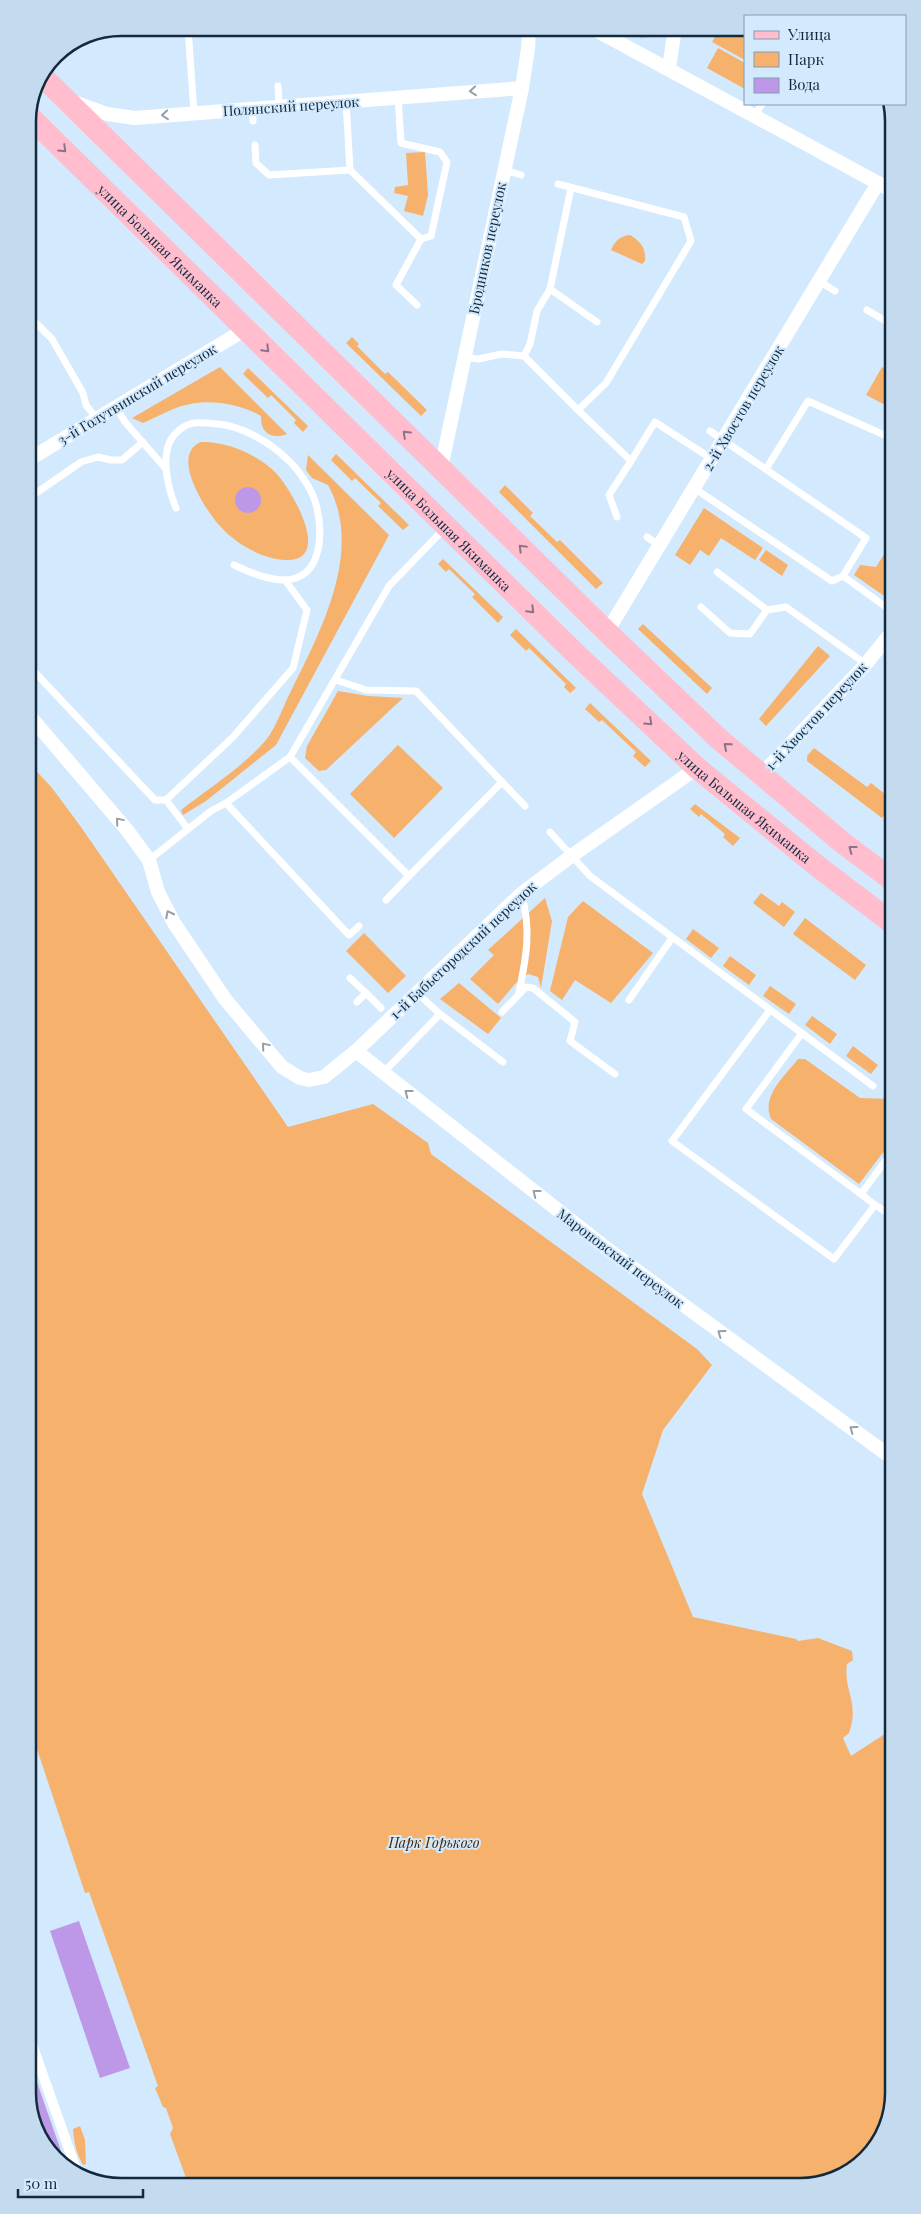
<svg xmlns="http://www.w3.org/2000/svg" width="921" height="2214" viewBox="0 0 921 2214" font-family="'Playfair Display',serif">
<rect width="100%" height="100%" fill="#d3e9fd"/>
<path fill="#c2dbf1" d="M621 28H654L650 37 642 39Z"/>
<g fill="#f6b16c">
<path d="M720 28H745V60L712 42Z"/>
<path d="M718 48 745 63V89L707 68Z"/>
<path d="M425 152 428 195 423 216 404 211 408 196 394 193 395 187 408 185 406 153Z"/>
<path d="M630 235C641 241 646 249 645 261L642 264 611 250C615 241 620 236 630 235Z"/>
<path d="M352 337 359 344 357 346 385 374 388 372 427 410 421 416 346 343Z"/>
<path d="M220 367 287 434C272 440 260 433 261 416 235 401 199 397 171 410 161 414 153 419 143 423L132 418Z"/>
<path d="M882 367 889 371V407L866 395Z"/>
<path d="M248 368 308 426 303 432 294 423 296 420 271 395 268 398 243 374Z"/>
<path d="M201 442C227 441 258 455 276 473 291 489 334 561 286 560 262 559 236 544 220 526 206 511 169 455 201 442Z"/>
<path d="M336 454 409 525 403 530 378 506 381 503 355 478 352 481 331 460Z"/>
<path d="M308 455 389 535 276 745 206 801 183 815 181 810C208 789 244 766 266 740 276 728 284 704 292 689 321 630 364 550 328 485L312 478 306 470Z"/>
<path d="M505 485 533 513 530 516 557 542 560 540 603 583 596 589 499 492Z"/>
<path d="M704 508 763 548 755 560 721 538 709 556 700 550 690 565 675 555Z"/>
<path d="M888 548 890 549V600L854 575 860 565 876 567Z"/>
<path d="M766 550 788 565 782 576 759 560Z"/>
<path d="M443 559 503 617 498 623 472 597 475 594 449 569 446 572 438 564Z"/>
<path d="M643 624 712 688 707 694 638 629Z"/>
<path d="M516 629 576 688 570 693 564 687 566 684 529 648 526 651 510 635Z"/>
<path d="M818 646 830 656 766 726 759 719Z"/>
<path d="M338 691 368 696 403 698 326 770 319 771 305 758 307 746Z"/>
<path d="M590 703 651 761 645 767 633 756 636 752 602 720 599 722 585 709Z"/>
<path d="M398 745 443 788 394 838 350 794Z"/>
<path d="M814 748 867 787 871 783 890 798V807L882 818 807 761V756Z"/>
<path d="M29 763 52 788 81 827 288 1127 373 1104 428 1143 431 1154 697 1349 712 1365 663 1430 642 1494 693 1617 796 1639 798 1641 818 1638 852 1651 853 1660 847 1664C843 1691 860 1702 849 1733L843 1738 851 1756 891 1730 893 1732V2093L874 2150 830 2182 189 2186 170 2134 173 2128 166 2108 163 2107 155 2088 158 2086 89 1892 85 1893 31 1731Z"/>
<path d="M695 804 740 838 733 846 723 837 725 834 701 814 699 817 690 809Z"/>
<path d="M761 893 779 906 782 902 795 912 784 927 753 903Z"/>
<path d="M545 898 552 921 541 988 538 977 528 974 515 984 498 1004 470 979 494 955 488 950Z"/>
<path d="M583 901 653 953 611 1003 575 980 562 1000 550 991 568 917Z"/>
<path d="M805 918 866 965 855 980 793 934Z"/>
<path d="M693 929 719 948 711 958 686 939Z"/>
<path d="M364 933 406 976 388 993 346 951Z"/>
<path d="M730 956 756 975 749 985 723 966Z"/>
<path d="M459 983 501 1018 488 1034 440 999Z"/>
<path d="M770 986 796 1004 789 1014 763 996Z"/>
<path d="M812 1016 837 1034 830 1044 805 1025Z"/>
<path d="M853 1046 878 1065 871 1074 846 1056Z"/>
<path d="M798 1059H805L860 1098 891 1099V1142L859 1184 771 1119C761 1096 785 1076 798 1059Z"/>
<path d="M80 2126 85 2140 86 2164 83 2165C76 2153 74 2142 73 2129Z"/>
</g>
<g fill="#bd98e9">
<circle cx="248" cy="500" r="13"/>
<path d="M79 1921 130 2068 100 2078 50 1931Z"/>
<path d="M32 2068 67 2168 64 2167 32 2123Z"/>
</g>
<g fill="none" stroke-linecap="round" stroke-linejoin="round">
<g stroke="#fff" stroke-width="7">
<path d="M188 28 194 113"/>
<path d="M278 86 279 106"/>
<path d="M346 101 350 170 421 239 431 236 447 162 440 152 401 143 398 97"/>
<path d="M253 109V121"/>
<path d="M755 115 762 104"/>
<path d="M255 145 256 163 269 175 350 170"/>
<path d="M504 170 521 175"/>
<path d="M819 281 835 291"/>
<path d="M550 289 597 322"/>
<path d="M417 305 396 285 421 239"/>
<path d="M867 310 889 323"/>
<path d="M28 315 52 339 83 393 86 405 97 419"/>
<path d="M524 356 530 344 537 311 550 289 571 188"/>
<path d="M464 357 478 359 502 354 524 356 578 410 606 383 691 241 684 217 558 184"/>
<path d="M116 407 125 422 166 469"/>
<path d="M578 410 631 461 655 422 712 459"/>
<path d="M710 431 866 538 843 576"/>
<path d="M766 469 808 401 889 437"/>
<path d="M694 488 832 581 843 576 890 610"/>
<path d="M29 498 81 462 98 457 111 460H122L143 442"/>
<path d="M176 508C168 489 158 450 176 433 190 419 200 423 218 424 242 426 271 443 288 460 298 469 311 488 315 501 323 528 325 578 285 580 267 580 249 572 234 565"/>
<path d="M617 517 609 495 631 461"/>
<path d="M647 537 660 546"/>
<path d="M717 572 767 610"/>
<path d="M701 607 730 633 750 634 767 610 786 607 866 664"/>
<path d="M29 666 155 800H166L233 737 293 668 307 610 285 580"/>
<path d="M290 757 409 876 502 782 416 691 366 690 336 680"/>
<path d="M502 782 525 806"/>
<path d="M166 800 188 829"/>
<path d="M226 803 349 935 359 926"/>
<path d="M550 832 590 876 873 1086"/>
<path d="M149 860 211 811 226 803 290 757 389 586 444 529"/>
<path d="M386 900 409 876"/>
<path d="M350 978 366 993"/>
<path d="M519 992C526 959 532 927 521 894"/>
<path d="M629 1000 672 938"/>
<path d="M357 1002 366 993 381 1008"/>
<path d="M770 1010 672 1141 834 1259 875 1205 861 1194"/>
<path d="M502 1012 526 987 533 988 575 1022 570 1041 615 1074"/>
<path d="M440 1014 503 1062"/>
<path d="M802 1033 746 1109 861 1194 891 1153"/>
<path d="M383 1073 440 1014 416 992"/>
<path d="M875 1205 891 1215"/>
<path d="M541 2184 542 2183"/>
</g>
<path stroke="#fff" stroke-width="10" d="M32 2044 77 2172"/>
<g stroke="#fff" stroke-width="14">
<path d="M592 28 889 189"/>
<path d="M669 68 675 28"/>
<path d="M74 102 107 114 135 118 522 88"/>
<path d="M28 460 246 329"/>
<path d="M441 468 522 88 528 49 529 28"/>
<path d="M607 632 878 183"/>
<path d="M29 715 127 830 149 860 158 892 174 923 225 999 282 1067 300 1078 309 1080 324 1077 356 1051 521 894 570 857 697 768"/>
<path d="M761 775 866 664 890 634"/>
<path d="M356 1051 606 1248 892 1458"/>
</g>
<g stroke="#ffbdce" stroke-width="22">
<path d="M44 78 607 632 719 739 843 843 891 879"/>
<path id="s1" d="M28 115 574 652 697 768 821 869 891 922"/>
</g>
</g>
<defs><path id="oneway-chevron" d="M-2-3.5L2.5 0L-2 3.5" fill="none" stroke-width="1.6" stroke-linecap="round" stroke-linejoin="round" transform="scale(1.25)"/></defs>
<g stroke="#959fa8">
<use href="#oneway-chevron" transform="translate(473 91) rotate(175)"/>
<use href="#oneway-chevron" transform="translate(165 115) rotate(175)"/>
<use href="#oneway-chevron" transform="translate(119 821) rotate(-130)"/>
<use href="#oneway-chevron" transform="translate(169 914) rotate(-117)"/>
<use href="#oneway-chevron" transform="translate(265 1046) rotate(-130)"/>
<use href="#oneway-chevron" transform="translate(408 1093) rotate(-142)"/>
<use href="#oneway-chevron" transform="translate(536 1193) rotate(-142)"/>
<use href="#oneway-chevron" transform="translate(721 1333) rotate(-144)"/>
<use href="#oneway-chevron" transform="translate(853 1429) rotate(-144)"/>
</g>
<g stroke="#897486">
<use href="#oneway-chevron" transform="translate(63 149) rotate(44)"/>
<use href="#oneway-chevron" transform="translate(266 349) rotate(45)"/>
<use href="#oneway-chevron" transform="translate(406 434) rotate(-136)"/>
<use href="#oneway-chevron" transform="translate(522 548) rotate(-135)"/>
<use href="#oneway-chevron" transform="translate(531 610) rotate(45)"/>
<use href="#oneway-chevron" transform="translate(649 722) rotate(43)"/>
<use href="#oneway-chevron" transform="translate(727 746) rotate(-139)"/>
<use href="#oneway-chevron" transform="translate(852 849) rotate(-143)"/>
</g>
<g text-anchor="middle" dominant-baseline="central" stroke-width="4" stroke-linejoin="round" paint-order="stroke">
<g font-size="14" fill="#132a3d" stroke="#d3e9fd">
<text transform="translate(291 106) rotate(-4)">Полянский переулок</text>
<text stroke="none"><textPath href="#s1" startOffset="186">улица Большая Якиманка</textPath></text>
<text transform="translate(487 248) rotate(-78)">Бродников переулок</text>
<text transform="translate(137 394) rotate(-31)">3-й Голутвинский переулок</text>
<text transform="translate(743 408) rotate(-59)">2-й Хвостов переулок</text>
<text stroke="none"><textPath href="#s1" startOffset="591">улица Большая Якиманка</textPath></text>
<text transform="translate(816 716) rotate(-47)">1-й Хвостов переулок</text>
<text stroke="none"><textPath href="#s1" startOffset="996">улица Большая Якиманка</textPath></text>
<text transform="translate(463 950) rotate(-43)">1-й Бабьегородский переулок</text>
<text transform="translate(621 1258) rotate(37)">Мароновский переулок</text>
</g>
<g font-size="14" font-style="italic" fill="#402505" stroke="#d3e9fd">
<text x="434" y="1842">Парк Горького</text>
</g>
</g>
<path d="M0 0H921V2214H0ZM121 36H800A85 85 0 0 1 885 121V2093A85 85 0 0 1 800 2178H121A85 85 0 0 1 36 2093V121A85 85 0 0 1 121 36Z" fill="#c4daee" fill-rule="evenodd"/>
<path fill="none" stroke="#132a3d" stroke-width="2.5" d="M121 36H800A85 85 0 0 1 885 121V2093A85 85 0 0 1 800 2178H121A85 85 0 0 1 36 2093V121A85 85 0 0 1 121 36Z"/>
<rect x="744" y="15" width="162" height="90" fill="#d3e9fd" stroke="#869db0"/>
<rect x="754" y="31" width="25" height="8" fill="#ffbdce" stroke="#869db0"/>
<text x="788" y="40" font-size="15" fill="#132a3d">Улица</text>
<rect x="754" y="52" width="25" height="15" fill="#f6b16c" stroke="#869db0"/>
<text x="788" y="65" font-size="15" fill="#132a3d">Парк</text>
<rect x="754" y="78" width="25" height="15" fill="#bd98e9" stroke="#869db0"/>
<text x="788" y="90" font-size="15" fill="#132a3d">Вода</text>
<path d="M18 2189v8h125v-8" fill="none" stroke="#132a3d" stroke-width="2.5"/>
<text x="25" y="2189" font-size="15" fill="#132a3d" stroke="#d3e9fd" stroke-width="4" paint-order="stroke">50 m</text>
</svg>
